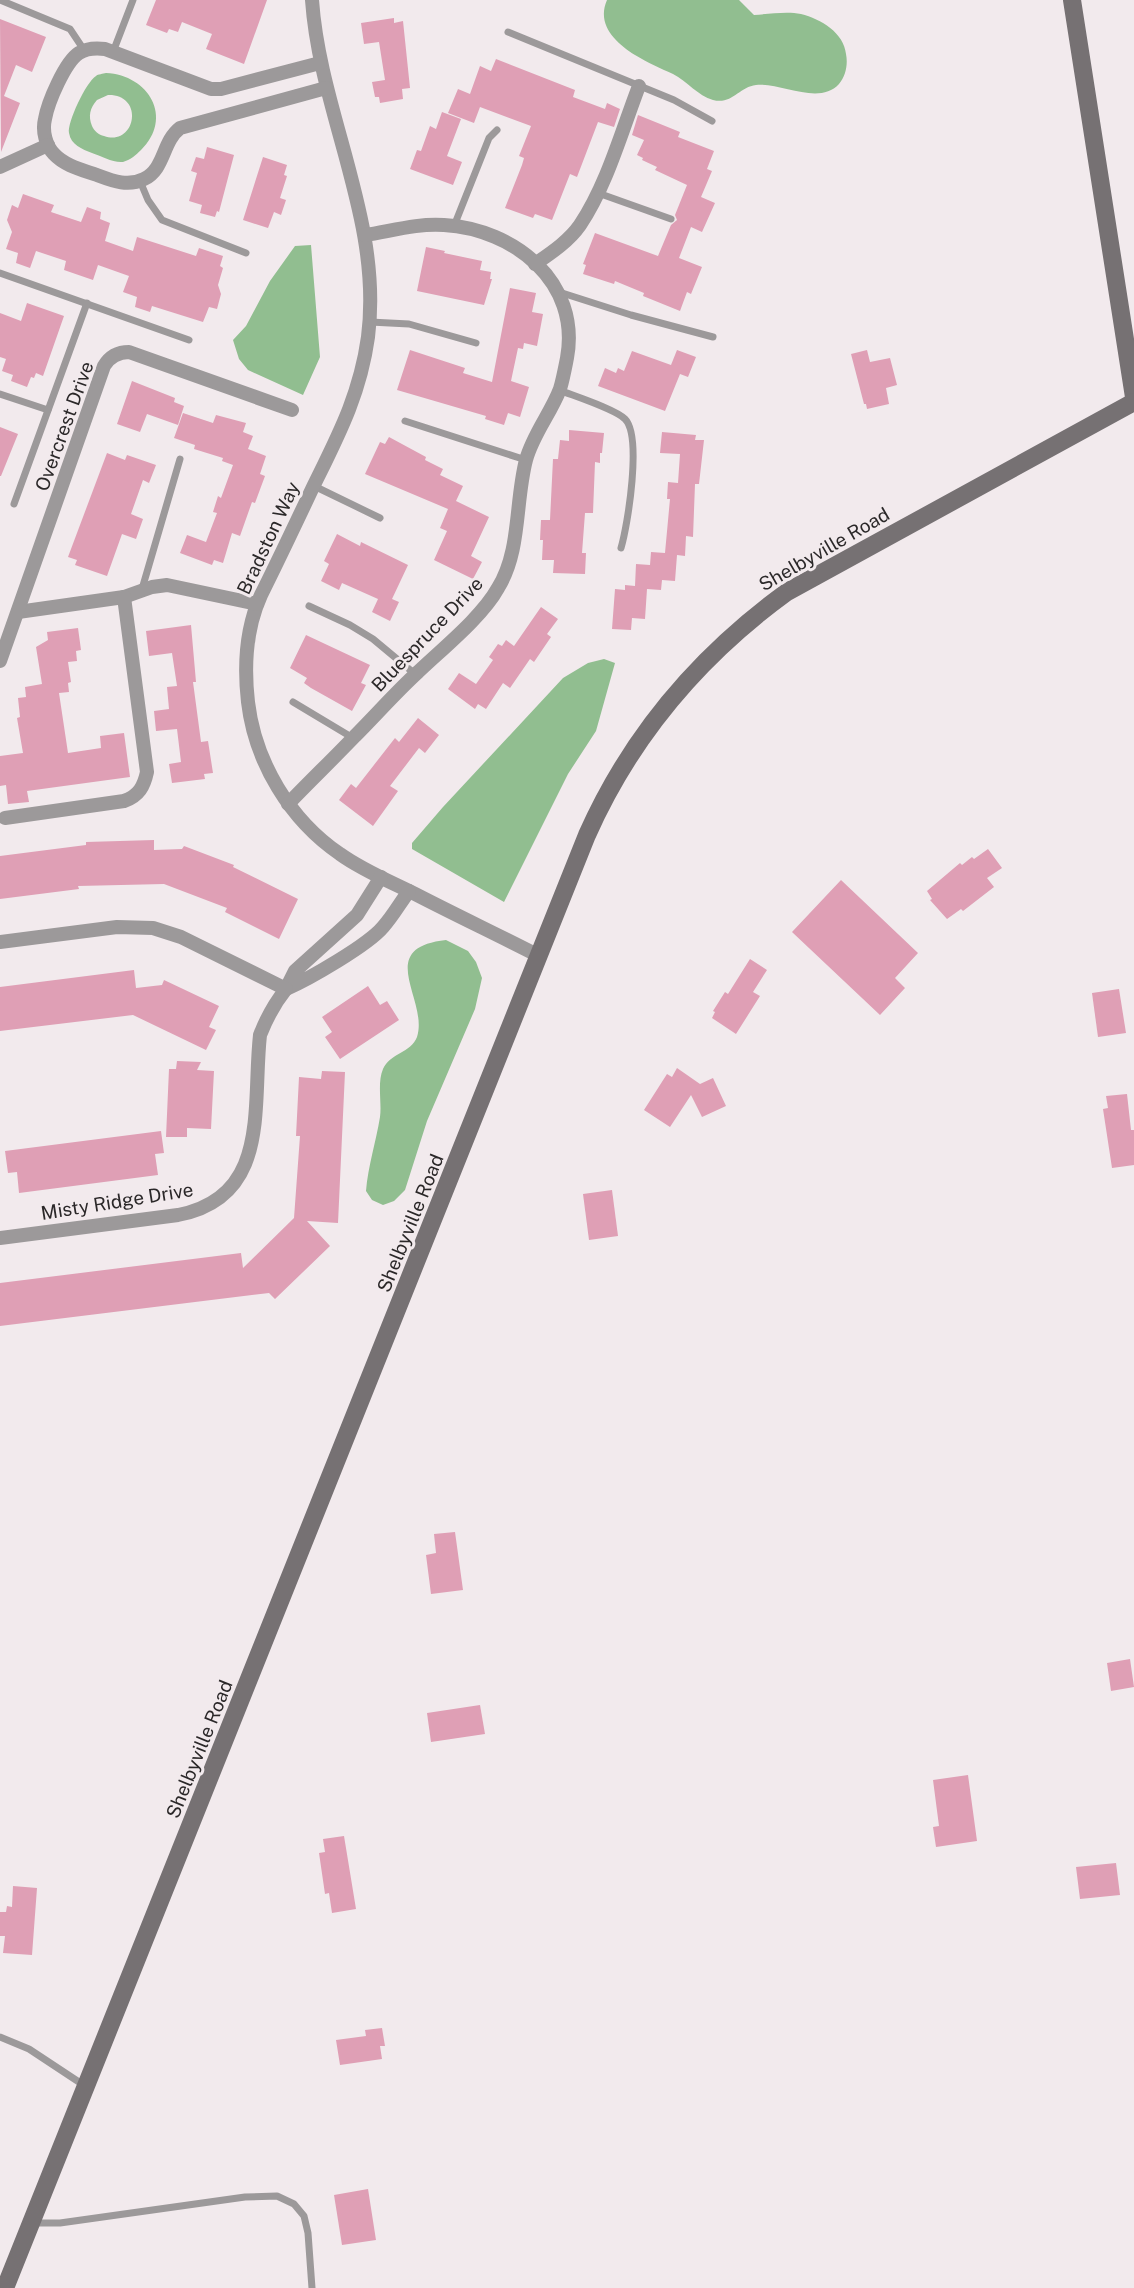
<svg xmlns="http://www.w3.org/2000/svg" width="1134" height="2288" viewBox="0 0 1134 2288" font-family="'Public Sans',sans-serif">
<rect width="100%" height="100%" fill="#f2eaed"/>
<g fill="#91be90" fill-rule="evenodd">
<path d="M607 0H739L754 15C769 14 787 11 801 14 821 19 844 33 846 54 848 64 846 76 839 84 819 106 780 82 756 85 739 87 732 105 713 100 698 96 687 81 673 74 660 68 648 63 635 55 616 43 596 25 607 0Z"/>
<path d="M106 73C149 75 174 118 141 150 136 155 130 160 123 162 113 163 101 156 92 153 82 149 71 145 69 133 67 123 86 82 96 76 98 74 103 74 106 73ZM108 95C145 94 136 147 104 136 99 135 94 131 92 126 88 116 90 108 97 100Z"/>
<path d="M311 245 320 357 303 395 248 370 239 359 233 340 246 326 270 281 295 246Z"/>
<path d="M604 659 615 663 596 731 568 774 504 902 412 849V843L443 807 563 678 588 663Z"/>
<path d="M446 940 468 951 476 962 482 978 475 1009 427 1121 405 1190 394 1201 383 1205 372 1200 366 1191C368 1166 376 1142 380 1117 382 1103 377 1083 383 1069 390 1053 411 1053 417 1037 429 1000 373 948 446 940Z"/>
</g>
<g fill="#df9fb5">
<path d="M156 0H267L244 64 206 49 212 34 182 22 178 32 169 29 167 33 146 25Z"/>
<path d="M394 18V23L403 21 410 88 402 89 403 99 380 103 379 97H375L372 82 385 80 379 42 364 44 361 23Z"/>
<path d="M0 19 46 37 32 72 16 65 4 96 20 103 1 152Z"/>
<path d="M496 59 575 90 573 97 605 109 607 103 620 109 614 127 598 122 577 177 570 174 552 220 535 214 533 218 505 208 522 165 524 158 519 156 531 126 480 107 474 123 448 113 458 89 470 94 480 66 491 71Z"/>
<path d="M442 112 461 119 447 156 462 162 453 185 410 169 417 150 421 151 430 126 436 129Z"/>
<path d="M638 115 680 132 678 137 714 151 707 169 712 171 701 197 715 203 702 232 691 227 679 258 702 267 691 294 687 292 680 311 643 296 644 293 615 281 614 284 583 274 586 265 583 264 595 233 658 256 671 225 677 220 675 215 687 185 655 170 657 167 642 160 643 158 637 155 644 140 632 135Z"/>
<path d="M207 147 234 155 219 212 217 211 215 217 200 213 202 205 189 201 197 173 191 171 196 157 204 159Z"/>
<path d="M263 157 287 165 284 175 287 176 280 198 286 200 281 215 274 212 268 228 243 220Z"/>
<path d="M23 194 54 205 51 212 81 222 87 207 101 212 100 219 110 223 105 241 133 251 137 237 196 256 199 248 223 256 220 266 223 268 218 285 221 294 217 309 209 307 203 322 152 306 150 312 135 307 137 297 123 292 129 276 98 265 93 280 64 270 66 261 36 251 30 268 16 263 18 253 6 249 12 232 7 220 12 205 18 208Z"/>
<path d="M426 247 445 251 444 253 482 261 480 270 491 272 490 279H492L484 305 417 291Z"/>
<path d="M510 288 536 293 532 312 543 314 537 346 524 343 523 349 518 348 511 381 529 387 520 417 508 413 504 425 485 419 486 416 397 390 410 350 465 368 463 373 492 382Z"/>
<path d="M27 303 64 316 43 376 36 373 34 378 31 377 27 387 11 381 13 375 2 371 6 359 0 357V313L21 321Z"/>
<path d="M677 350 696 357 688 377 680 374 665 411 598 386 605 368 616 373 618 368 624 371 632 351 671 365Z"/>
<path d="M867 350 870 362 890 358 897 385 886 388 889 404 867 409 866 404H864L851 354Z"/>
<path d="M132 381 175 398 174 402 184 406 178 425 147 414 140 432 117 424Z"/>
<path d="M183 413 213 423 216 415 246 423 243 432 253 436 248 449 266 456 260 474 265 476 255 503 252 502 240 536 232 533 223 563 214 560 212 565 180 553 187 535 206 542 217 513 213 512 218 496 221 498 233 465 222 461 223 458 194 449 195 445 174 438Z"/>
<path d="M0 427 18 434 1 476H0Z"/>
<path d="M569 430 604 433 602 453H600V463L595 462 593 513H585L582 553H586L585 574 553 573 554 560H542L543 540H540L541 520H550L553 459H558L560 440 569 441Z"/>
<path d="M662 432 696 435 695 440H704L699 484H695L693 537 686 536 685 556 677 555 675 581 662 580 661 590 647 589 645 619 632 618 631 630 612 629 615 589 625 590V585L635 586 636 564 650 565 651 552 665 553 670 499H667L668 482 678 483 680 454 660 453Z"/>
<path d="M389 437 426 457 425 460 443 469 440 475 463 486 456 501 489 517 471 556 482 562 473 579 434 560 447 531 440 528 448 509 365 474 380 442 385 444Z"/>
<path d="M107 453 125 460 127 455 156 465 149 483 143 480 131 514 143 519 136 539 122 534 107 576 75 565 77 560 68 557Z"/>
<path d="M337 534 360 546 361 542 408 565 392 599 399 602 390 621 372 612 378 599 342 583 339 590 321 581 329 564 324 561Z"/>
<path d="M541 607 558 619 547 634 551 637 534 662 530 659 510 688 503 683 486 709 478 704 475 709 448 689 459 673 476 684 493 660 489 657 498 644 502 646 506 640 514 646Z"/>
<path d="M191 625 196 682H193L201 742 208 741 213 773 204 774 205 779 172 783 169 764 181 762 177 729 156 731 154 711 169 709 167 687 177 686 172 653 149 656 146 631Z"/>
<path d="M78 628 81 650 76 651 77 661 68 662 71 682 68 683 69 692 59 693 68 753 101 748 100 736 124 733 130 777 27 791 29 802 8 804 6 785 0 786V756L23 753 17 718 20 717 18 698 26 697 25 687 42 684 36 647 48 640 47 632Z"/>
<path d="M306 635 370 665 361 683 366 685 352 711 311 688 304 683 307 678 290 668Z"/>
<path d="M418 718 439 735 425 753 419 748 390 786 398 791 373 826 339 800 351 784 356 788 395 738 399 742Z"/>
<path d="M154 840V850L182 849 184 846 234 865 233 867 298 899 279 939 225 912 227 908 164 884 78 886 79 889 0 899V856L86 845V842Z"/>
<path d="M988 849 1002 868 987 878 994 887 963 911 961 909 947 919 930 900 932 899 927 891 960 863 962 865 972 857 974 859Z"/>
<path d="M841 880 918 953 895 978 905 988 880 1015 792 932Z"/>
<path d="M750 959 767 970 753 992 760 996 736 1034 712 1018 715 1012 713 1011 725 992 728 994Z"/>
<path d="M134 970 136 988 162 985 164 980 219 1006 209 1027 216 1030 206 1050 133 1015 0 1031V987Z"/>
<path d="M368 986 380 1005 387 1001 399 1020 340 1059 325 1037 332 1032 322 1017Z"/>
<path d="M1119 989 1126 1033 1098 1037 1092 993Z"/>
<path d="M177 1061 201 1062 197 1070 214 1071 211 1129 187 1128V1137H166L169 1069H176Z"/>
<path d="M677 1068 700 1084 713 1078 726 1106 702 1117 691 1095 670 1127 644 1110 667 1074 672 1077Z"/>
<path d="M322 1071 345 1072 338 1223 307 1221 330 1246 275 1299 269 1293 0 1326V1283L241 1253 243 1268 294 1218 300 1136H296L299 1077 321 1079Z"/>
<path d="M1127 1094 1131 1130H1134V1165L1112 1168 1103 1109 1108 1108 1106 1096Z"/>
<path d="M161 1131 164 1153 155 1154 158 1175 19 1193 17 1172 8 1173 5 1151Z"/>
<path d="M612 1190 618 1236 589 1240 583 1194Z"/>
<path d="M455 1532 463 1590 431 1594 426 1555 436 1553 434 1534Z"/>
<path d="M1130 1659 1134 1687 1111 1691 1107 1663Z"/>
<path d="M480 1705 485 1734 431 1742 427 1713Z"/>
<path d="M968 1775 977 1841 936 1847 933 1827 939 1826 933 1780Z"/>
<path d="M344 1836 356 1909 332 1913 329 1893 325 1894 319 1853 325 1852 323 1839Z"/>
<path d="M1116 1863 1120 1895 1080 1899 1076 1867Z"/>
<path d="M13 1886 37 1888 32 1955 3 1953 5 1936H0V1912H6L7 1906 12 1907Z"/>
<path d="M382 2028 385 2046H380L382 2059 340 2065 336 2040 366 2036 365 2030Z"/>
<path d="M368 2189 376 2240 342 2245 334 2195Z"/>
</g>
<g fill="none" stroke-linecap="round" stroke-linejoin="round">
<g stroke="#9c999a" stroke-width="7">
<path d="M0 0 70 29 84 50"/>
<path d="M508 32 674 100 712 121"/>
<path d="M113 52 133 0"/>
<path d="M140 181 148 200 162 220 246 253"/>
<path d="M598 193 671 219"/>
<path d="M454 226 489 138 497 130"/>
<path d="M0 273 189 340"/>
<path d="M559 292 631 315 713 337"/>
<path d="M370 322 409 324 476 343"/>
<path d="M559 390C574 396 615 409 625 419 642 436 628 524 621 548"/>
<path d="M0 394 48 410"/>
<path d="M405 421 526 460"/>
<path d="M314 486 380 518"/>
<path d="M14 504 87 303"/>
<path d="M142 589 180 459"/>
<path d="M309 606 350 625 373 639 415 674"/>
<path d="M293 702 353 738"/>
<path d="M0 2037 29 2049 85 2086"/>
<path d="M33 2223H60L245 2197 277 2196 294 2204 304 2216 308 2233 312 2288"/>
</g>
<g stroke="#9c999a" stroke-width="14">
<path d="M312 0C320 114 383 221 368 337 360 395 338 436 313 487 296 523 279 559 261 595 246 628 244 667 248 702 255 762 290 820 340 854 365 872 394 883 421 897 460 917 500 936 539 956"/>
<path d="M320 63 221 89H211L105 49C97 48 87 48 79 53 65 62 48 102 45 119 42 131 46 146 54 154 65 166 83 170 97 175 113 181 128 187 144 179 165 169 162 142 180 128L326 88"/>
<path d="M0 167 48 145"/>
<path d="M535 264C551 253 569 241 580 225 607 185 622 130 639 86"/>
<path d="M18 612 124 597 152 587 167 585 257 604"/>
<path d="M0 661 104 366C110 356 118 352 129 352L292 410"/>
<path d="M288 804C310 781 333 759 355 736 376 715 396 692 418 672 442 649 482 617 498 588 521 551 515 502 526 460 533 434 551 413 560 389 563 379 565 368 567 358 581 282 514 229 444 225 418 223 391 231 365 235"/>
<path d="M5 818 124 801C139 796 144 786 147 772L124 597"/>
<path d="M381 877 357 915 295 971 286 989C309 979 368 945 383 927 393 916 400 903 409 891"/>
<path d="M0 942 117 927 153 928 181 937 286 989C274 1004 267 1017 260 1035 252 1107 271 1197 178 1215L0 1238"/>
</g>
<g stroke="#767173" stroke-width="18">
<path d="M1072 0 1134 397"/>
<path d="M5 2288 587 835C631 736 699 656 787 592L1134 402"/>
</g>
</g>
<g text-anchor="middle" dominant-baseline="central" stroke-width="6" stroke-linejoin="round" paint-order="stroke">
<g font-size="19" fill="#2b2829" stroke="#f2eaed">
<text transform="translate(64 426) rotate(-70)">Overcrest Drive</text>
<text transform="translate(268 538) rotate(-65)">Bradston Way</text>
<text transform="translate(824 549) rotate(-30)">Shelbyville Road</text>
<text transform="translate(427 634) rotate(-46)">Bluespruce Drive</text>
<text transform="translate(117 1201) rotate(-9)">Misty Ridge Drive</text>
<text transform="translate(410 1223) rotate(-68)">Shelbyville Road</text>
<text transform="translate(199 1749) rotate(-68)">Shelbyville Road</text>
</g>
</g>
</svg>
